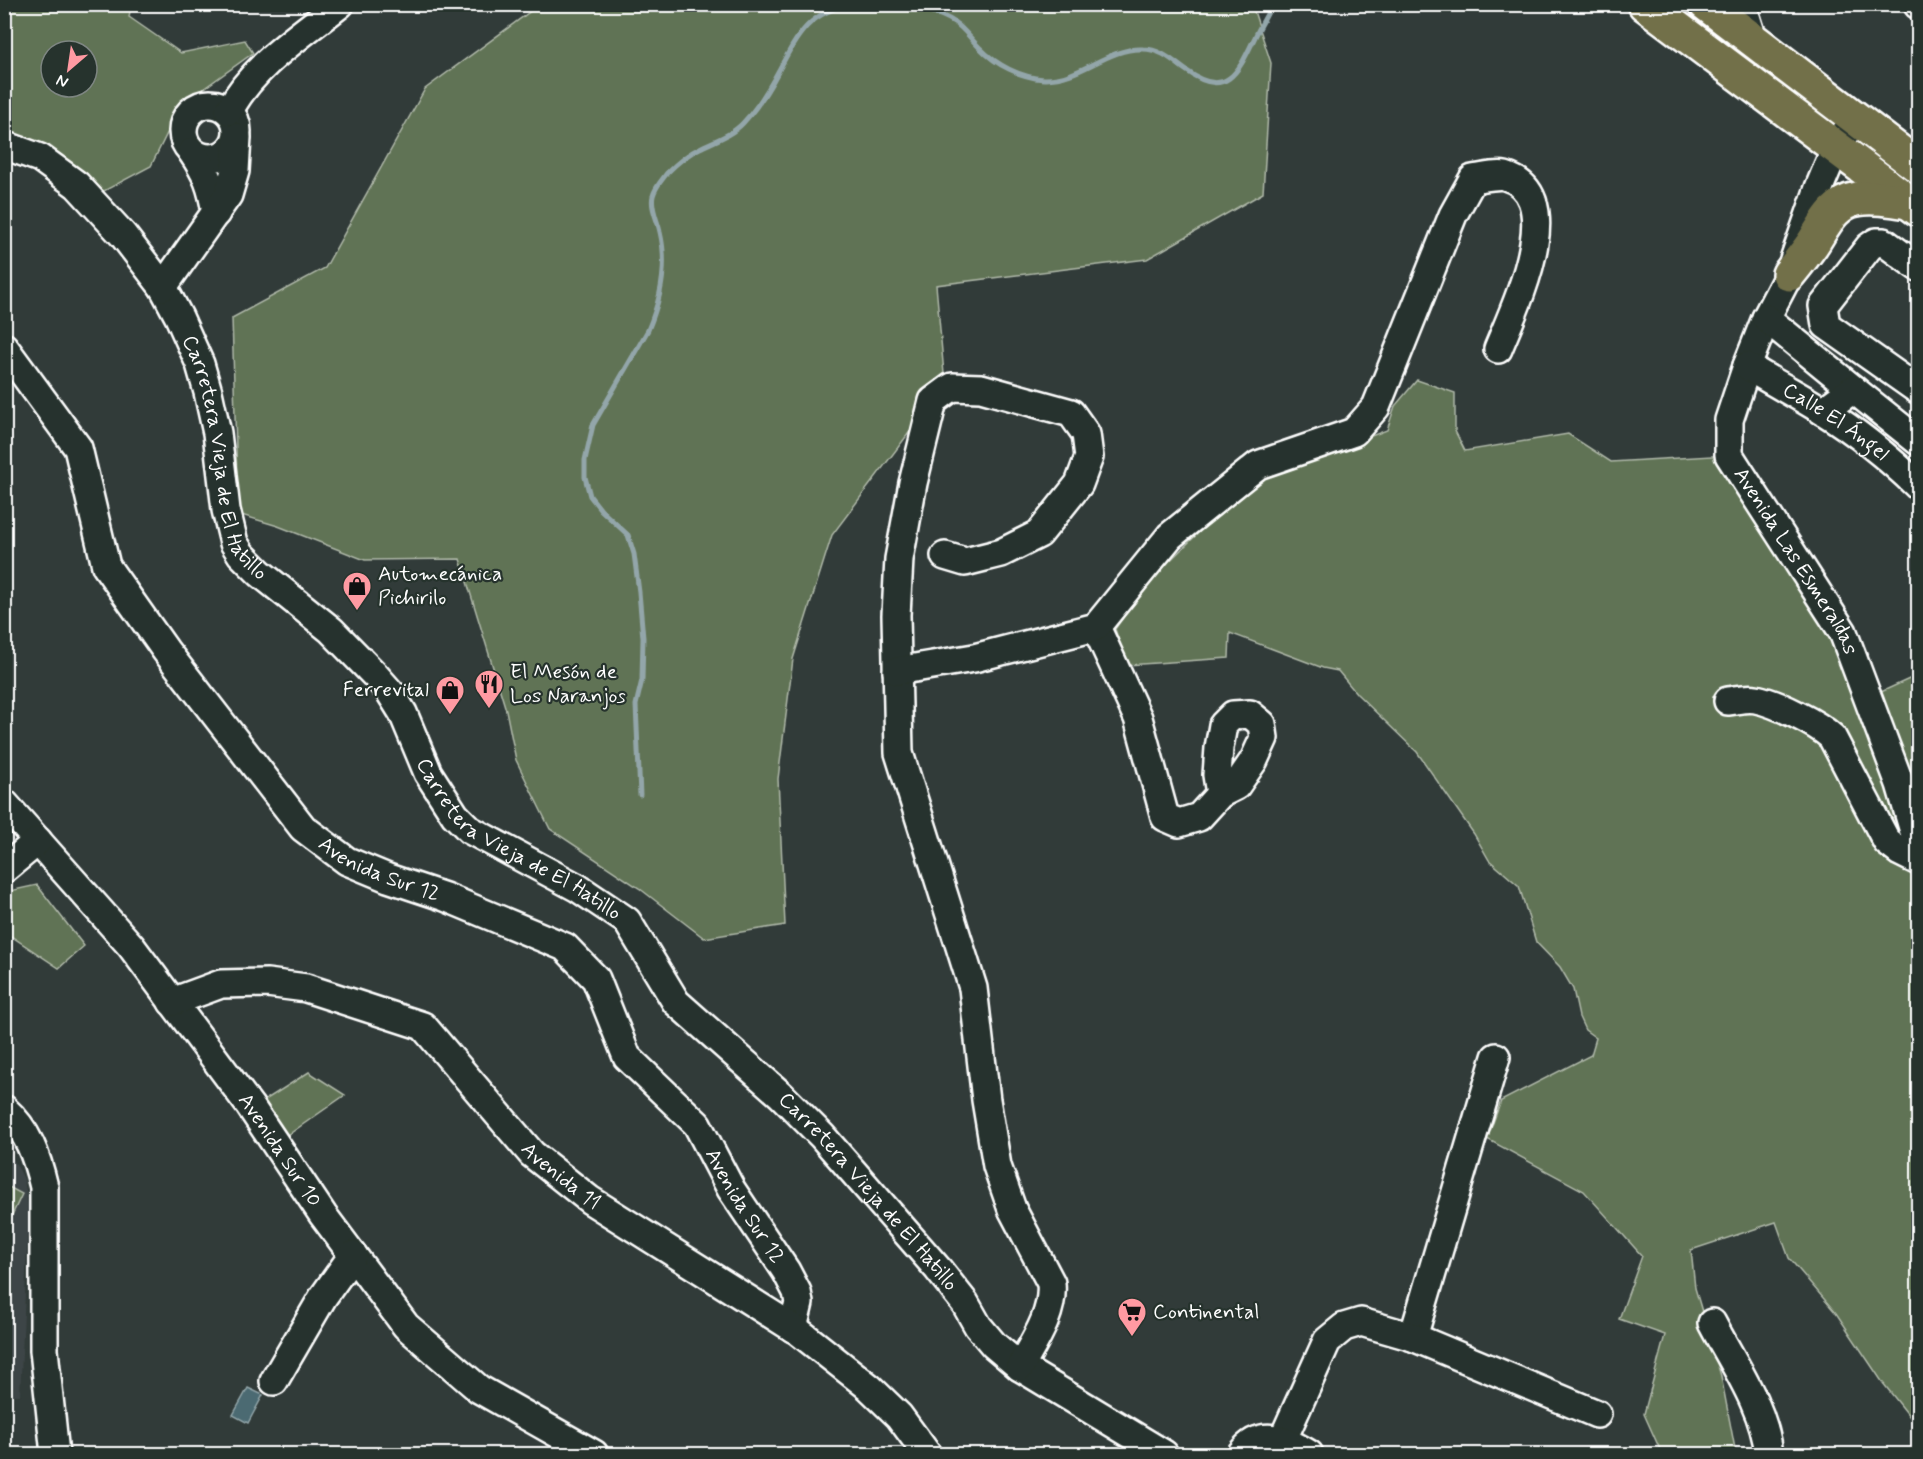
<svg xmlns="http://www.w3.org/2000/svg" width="1923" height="1459" viewBox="0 0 1923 1459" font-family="Mynerve,sans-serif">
<rect width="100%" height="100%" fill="#313b39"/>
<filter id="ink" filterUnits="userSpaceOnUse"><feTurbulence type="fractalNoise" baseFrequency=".0167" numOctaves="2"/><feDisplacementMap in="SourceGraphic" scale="12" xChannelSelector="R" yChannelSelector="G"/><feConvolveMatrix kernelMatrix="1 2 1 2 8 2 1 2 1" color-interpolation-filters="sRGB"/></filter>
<g filter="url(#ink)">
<path fill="#3e4547" d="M4 1142 24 1179 29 1211 20 1395H5Z"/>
<g fill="#617355" stroke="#b0b9aa" stroke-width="1.5" fill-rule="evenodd">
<path d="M5 5H131L129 17 181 53 245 40 253 53 181 105 151 166 104 191 5 135ZM51 51H87V87H51Z"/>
<path d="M539 5H1252L1271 63 1263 193 1147 259 936 285 945 385 832 535 793 659 778 779 785 925 704 938 639 888 550 829 516 760 506 710 460 559 365 560 278 526 238 514 232 318 325 268 425 89Z"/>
<path d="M1417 380 1455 393V431L1465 451 1568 434 1611 462 1729 455 1868 698 1918 675V1427L1883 1383 1836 1313 1789 1258 1776 1222 1691 1250 1695 1288 1721 1376 1736 1454H1662L1644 1414 1665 1335 1619 1319 1642 1256 1584 1191 1487 1139 1501 1101 1591 1055 1596 1038 1585 1030 1579 1017 1573 989 1560 967 1536 942 1519 886 1489 860 1474 834 1417 752 1357 694 1338 671 1323 668 1230 633 1229 658 1127 665 1115 629 1148 582 1263 470 1312 459 1387 430 1395 406Z"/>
<path d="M37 885 84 946 59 968 5 932V892Z"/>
<path d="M309 1072 345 1095 285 1137 262 1102Z"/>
<path d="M5 1185 22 1194 5 1230Z"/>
</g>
<path fill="#4b6a72" stroke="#93a6aa" stroke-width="1.5" d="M248 1388 263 1395 248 1423 233 1415Z"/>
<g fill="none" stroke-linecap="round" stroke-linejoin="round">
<g stroke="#93a6aa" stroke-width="5">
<path d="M908 4C923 10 941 13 954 22 965 29 971 40 980 48 996 65 1020 77 1044 79 1081 80 1107 47 1143 49 1161 49 1173 61 1187 71 1228 101 1240 68 1255 37 1260 26 1267 15 1272 4"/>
<path d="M640 795 636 705 642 680 643 638 639 592 634 554 628 535 601 510 590 496 585 477V460L593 425 648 330C661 299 668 265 660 232 658 221 650 207 653 196 655 187 662 180 667 173 677 163 687 154 700 148 714 141 732 135 743 123 757 108 769 89 779 70 798 34 810 11 853 4"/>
</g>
<g stroke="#fff" stroke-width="32">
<g id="minor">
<path d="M1742 4 1753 39"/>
<path d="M1918 4V5"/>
<circle cx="210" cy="131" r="27"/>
<path d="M229 111C253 65 300 36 340 4"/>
<path id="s1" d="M1855 118 1836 147 1819 188 1789 274 1766 318 1747 366 1729 420V455L1843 632 1900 784 1918 845"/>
<path id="s2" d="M4 145 40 158 77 185 123 235 163 287 179 317 200 364 208 392 217 433 226 510 234 543 241 554 260 573 331 630 375 675 390 692 403 713 428 773 455 815 470 830 578 888 627 921 676 1002 781 1095 822 1136 938 1269 965 1303 978 1326 994 1345 1020 1367 1164 1454"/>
<path d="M192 152C207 174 212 187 216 213"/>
<path d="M1918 267 1884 242H1876L1869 247 1823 306 1826 325 1918 390"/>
<path d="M163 287 228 195 235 171 237 137"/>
<path d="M1766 318 1853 389"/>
<path id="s3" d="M4 347 78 448 106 566 166 651 303 828 347 861 388 878 445 897 565 947 596 979 627 1057 697 1124 731 1189 786 1271 797 1292 799 1303 793 1328"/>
<path id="s4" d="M1747 366C1772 382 1798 395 1823 411 1857 432 1889 458 1918 486"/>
<path d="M1823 411 1853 389 1918 441"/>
<path d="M945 556 965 562 1001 553 1039 534 1079 484 1089 457 1086 434 1071 413 981 388 952 387 933 401 913 483 899 559 896 615 899 753 973 988 986 1100 997 1166 1012 1209 1051 1283C1054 1313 1034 1342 1020 1367"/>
<path d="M1096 627 1138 718 1165 817 1179 823 1199 817 1220 794 1236 786 1254 760 1264 738 1262 724 1250 714 1233 715 1223 725 1219 748 1217 775 1220 794"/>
<path d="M897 671 974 658 1096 627 1170 536 1258 465 1354 432 1376 407 1453 215 1473 179C1482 178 1496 174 1505 176 1570 195 1514 309 1498 349"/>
<path d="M1728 701C1737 700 1747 697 1756 699 1776 703 1817 723 1832 737L1887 842 1900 852 1918 861"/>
<path id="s5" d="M4 803 131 946 250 1106 323 1215 406 1326 479 1389 594 1454"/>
<path d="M4 869 38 841"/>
<path id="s6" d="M172 1002 221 984 267 983 306 988 423 1026 532 1154 590 1200 798 1331 869 1387 899 1416 927 1454"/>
<path d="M4 1109C28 1130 37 1157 44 1187V1350L55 1454"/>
<path d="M1712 1323C1734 1365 1764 1407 1769 1454"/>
<path d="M1413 1337 1496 1057"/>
<path d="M274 1381 323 1297 353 1255"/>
<path d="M1283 1439 1327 1341 1344 1327 1361 1322 1413 1337 1597 1414"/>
<path d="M1241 1454C1261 1427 1286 1440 1309 1454"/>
</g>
</g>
<g stroke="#fff" stroke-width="38">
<g id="major">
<path d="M1645 4 1918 209"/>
<path d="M1706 4 1918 166"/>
<path d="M1789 274C1797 264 1805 254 1812 244 1824 226 1833 203 1857 199 1874 195 1891 200 1909 202"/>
</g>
</g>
<use href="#minor" stroke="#26332d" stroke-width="27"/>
<use href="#major" stroke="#726f4a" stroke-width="33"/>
</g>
</g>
<defs>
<g id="shop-pin" transform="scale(1.5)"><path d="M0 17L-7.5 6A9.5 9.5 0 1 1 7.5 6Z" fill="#ff9aa2" stroke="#26332d"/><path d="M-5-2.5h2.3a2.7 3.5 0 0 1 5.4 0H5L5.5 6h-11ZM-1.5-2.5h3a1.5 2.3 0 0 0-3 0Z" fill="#111"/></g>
<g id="restaurant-pin" transform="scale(1.5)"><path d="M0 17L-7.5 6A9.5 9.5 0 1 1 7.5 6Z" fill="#ff9aa2" stroke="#26332d"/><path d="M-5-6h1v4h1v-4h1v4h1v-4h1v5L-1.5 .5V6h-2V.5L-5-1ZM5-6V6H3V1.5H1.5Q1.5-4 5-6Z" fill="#111"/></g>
<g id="supermarket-pin" transform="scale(1.5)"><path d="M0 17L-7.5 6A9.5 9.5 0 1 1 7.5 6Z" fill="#ff9aa2" stroke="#26332d"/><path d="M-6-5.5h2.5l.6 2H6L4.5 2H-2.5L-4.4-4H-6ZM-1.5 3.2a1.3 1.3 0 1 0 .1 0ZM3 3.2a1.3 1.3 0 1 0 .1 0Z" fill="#111"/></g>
</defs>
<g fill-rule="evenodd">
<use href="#shop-pin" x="357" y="586"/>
<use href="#restaurant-pin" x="489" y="684"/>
<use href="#shop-pin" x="450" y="690"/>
<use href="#supermarket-pin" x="1132" y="1312"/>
</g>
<g text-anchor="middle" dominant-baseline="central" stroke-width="4.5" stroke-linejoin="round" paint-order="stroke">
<g font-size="21" fill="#fff" stroke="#26332d">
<text stroke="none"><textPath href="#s4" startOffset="105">Calle El Ángel</textPath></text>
<text stroke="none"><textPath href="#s2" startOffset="402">Carretera Vieja de El Hatillo</textPath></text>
<text stroke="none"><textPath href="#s1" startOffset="489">Avenida Las Esmeraldas</textPath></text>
<text stroke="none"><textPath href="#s2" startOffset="906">Carretera Vieja de El Hatillo</textPath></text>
<text stroke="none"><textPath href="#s3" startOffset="662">Avenida Sur 12</textPath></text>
<text stroke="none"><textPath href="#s5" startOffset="444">Avenida Sur 10</textPath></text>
<text stroke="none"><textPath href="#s6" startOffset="465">Avenida 11</textPath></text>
<text stroke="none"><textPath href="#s2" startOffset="1410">Carretera Vieja de El Hatillo</textPath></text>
<text stroke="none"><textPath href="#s3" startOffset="1184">Avenida Sur 12</textPath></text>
</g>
<g font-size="21" fill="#fff" stroke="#26332d" text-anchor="start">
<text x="378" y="574">Automecánica<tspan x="378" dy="24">Pichirilo</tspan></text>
<text x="510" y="672">El Mesón de<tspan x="510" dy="24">Los Naranjos</tspan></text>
<text x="429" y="690" text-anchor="end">Ferrevital</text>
<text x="1153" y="1312">Continental</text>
</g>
</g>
<rect width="1923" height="1459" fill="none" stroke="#26332d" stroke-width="24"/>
<rect x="12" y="12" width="1899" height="1435" fill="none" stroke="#fff" stroke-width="2" filter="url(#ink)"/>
<g transform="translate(69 69) rotate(209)"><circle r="28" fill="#26332d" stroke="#7d8581" stroke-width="1.5"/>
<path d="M0-4.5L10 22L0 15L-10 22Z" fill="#ff9aa2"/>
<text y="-9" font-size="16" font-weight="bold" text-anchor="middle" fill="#ffffff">N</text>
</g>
</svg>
